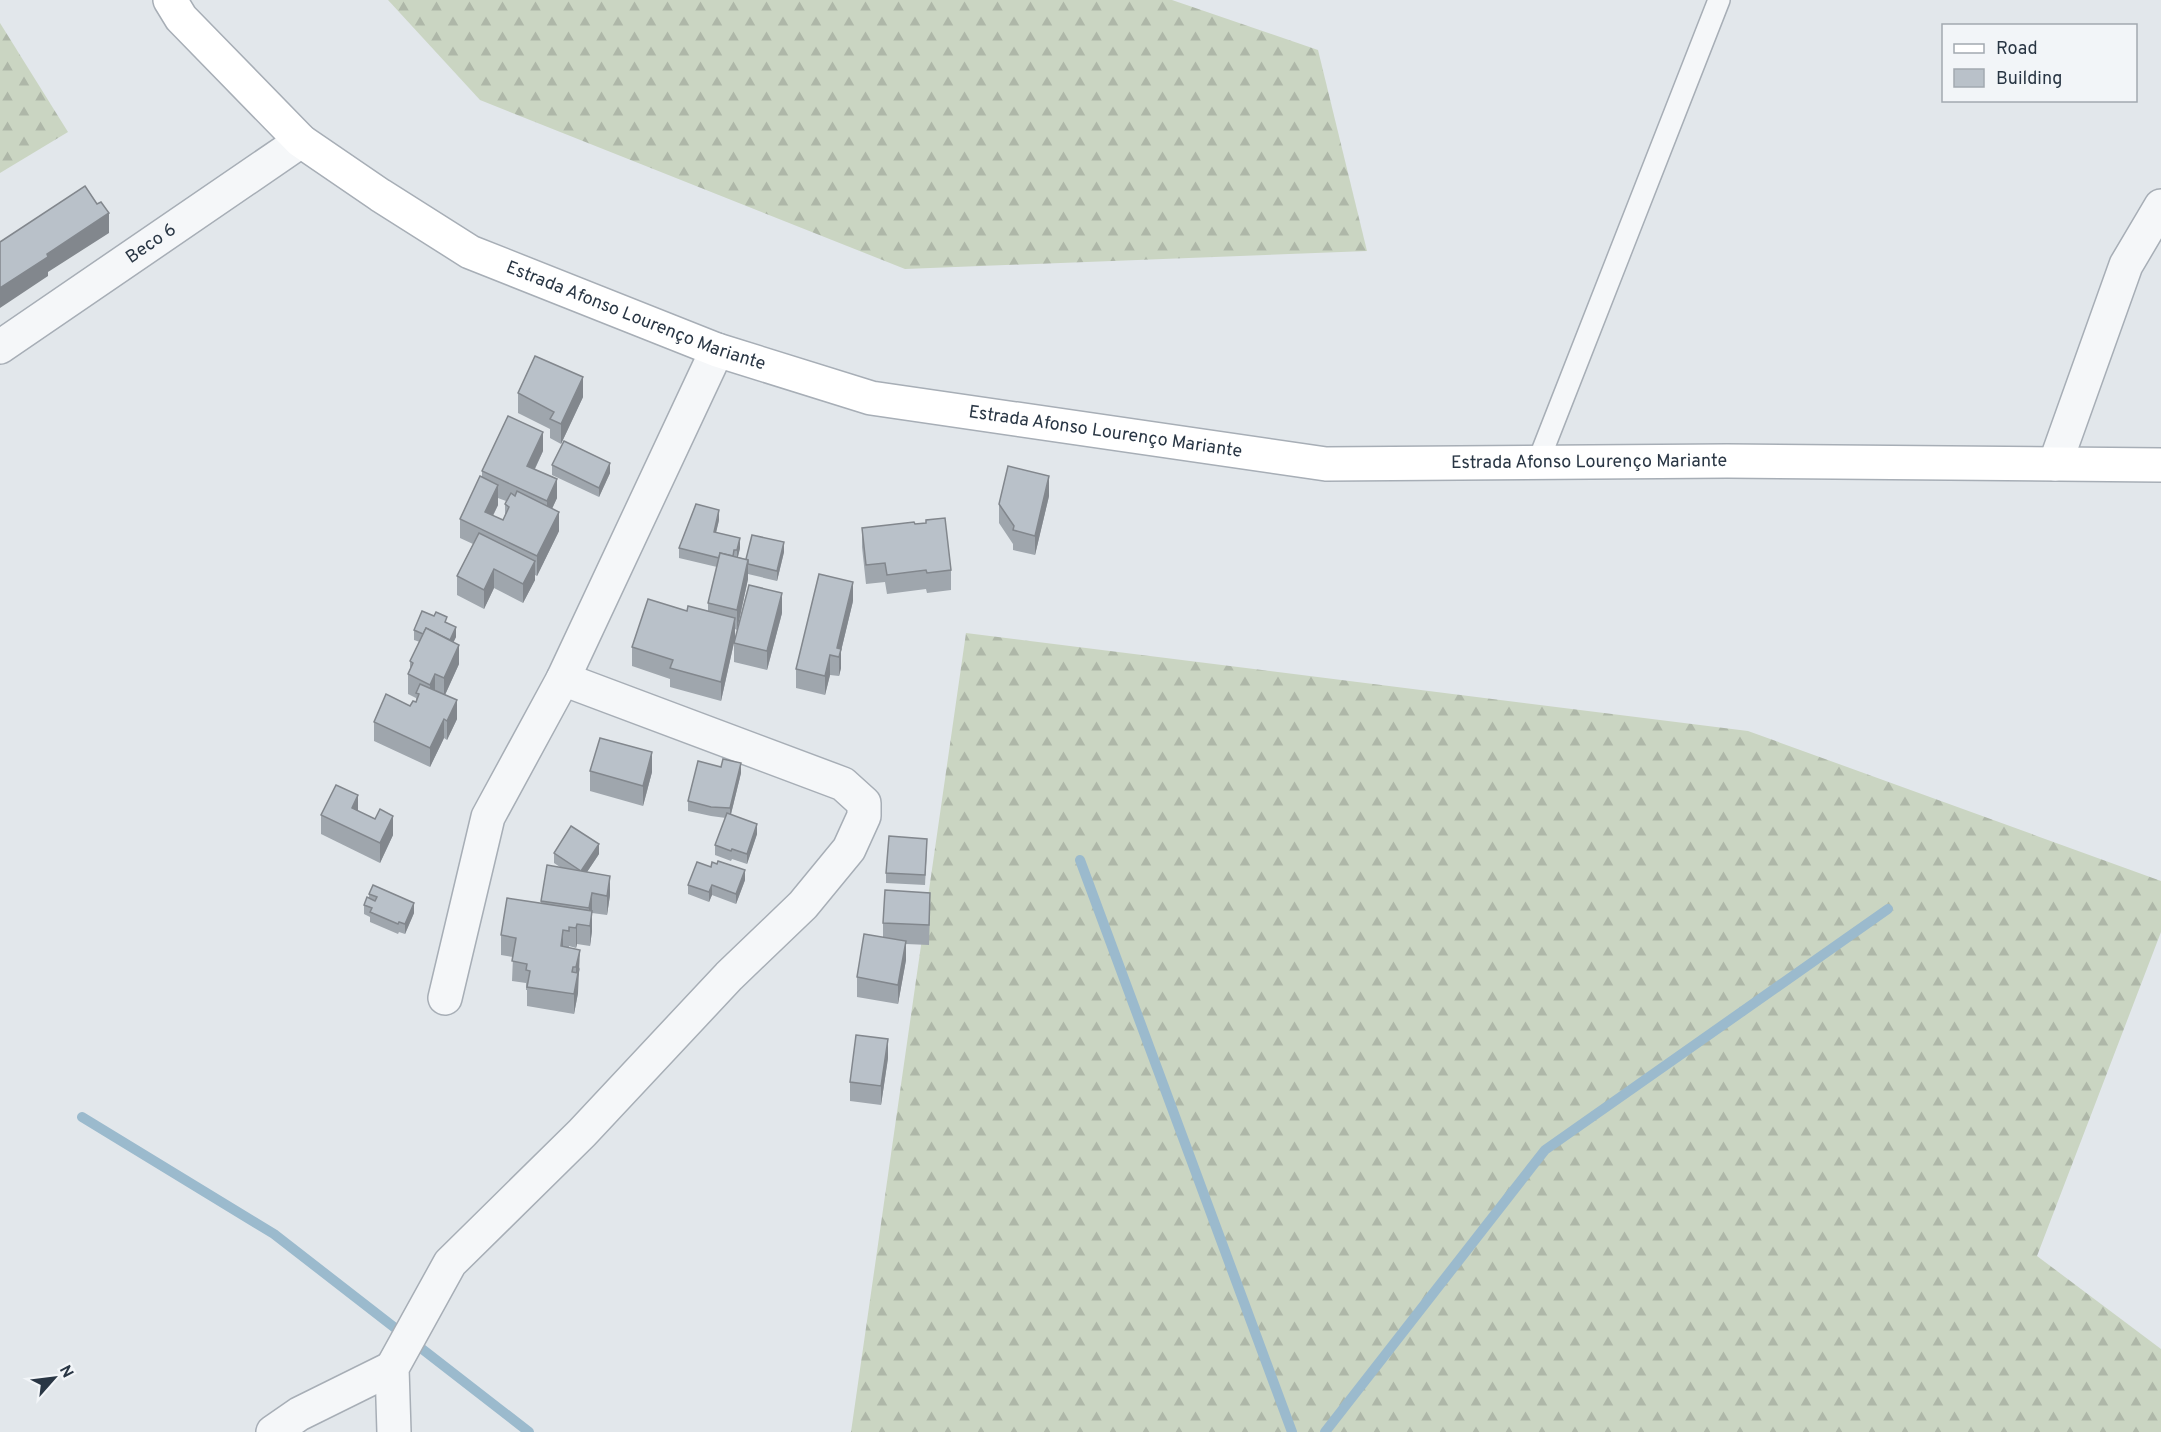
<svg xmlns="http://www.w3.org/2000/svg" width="2161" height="1432" viewBox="0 0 2161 1432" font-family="Overpass,sans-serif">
<defs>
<pattern id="forest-firs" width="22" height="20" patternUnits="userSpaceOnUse" patternTransform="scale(1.5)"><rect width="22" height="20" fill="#cad5c2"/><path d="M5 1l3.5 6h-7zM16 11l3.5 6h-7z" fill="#aeb7a8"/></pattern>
</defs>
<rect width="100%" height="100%" fill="#e2e7eb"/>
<g fill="url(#forest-firs)">
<path d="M388 0H1172L1318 50 1367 251 905 269 480 100Z"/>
<path d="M0 23 68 132 0 173Z"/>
<path d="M966 633 1748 731 2161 881V932L2037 1256 2161 1349V1432H851Z"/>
</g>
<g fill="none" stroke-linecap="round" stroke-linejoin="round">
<g stroke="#9bbacd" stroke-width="10">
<path d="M1080 860 1292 1432"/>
<path d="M82 1117 274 1234 529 1432"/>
<path d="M1325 1432 1545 1150 1888 909"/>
</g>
<g stroke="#a7aeb6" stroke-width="24">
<path id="service" d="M1538 462 1719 0"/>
</g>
<g stroke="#a7aeb6" stroke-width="36">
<g id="minor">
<path id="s1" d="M0 347 301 141"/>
<path d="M2055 464 2126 265 2161 206"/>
<path d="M445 998 488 817 563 679 717 350"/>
<path d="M273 1432 299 1414 392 1368"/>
<path d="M394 1432 392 1368 450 1263 582 1133 729 976 803 905 849 849 864 816V803L843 784 563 679"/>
</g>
</g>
<g stroke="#a7aeb6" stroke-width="36">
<g id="secondary">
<path id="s2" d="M170 0 181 18 301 141 380 195 470 252 717 350 871 398 1326 464 1727 461 2161 465"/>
</g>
</g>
<use href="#service" stroke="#f5f7f9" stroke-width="21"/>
<use href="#minor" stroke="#f5f7f9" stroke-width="33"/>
<use href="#secondary" stroke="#fff" stroke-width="33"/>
</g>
<g fill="#9fa6ad" fill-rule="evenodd">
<path d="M518 393 583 397 561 444 550 438V429L518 413Z"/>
<path d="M543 451 535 469 557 498 552 508 559 531 537 576 535 575V580L523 603 494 588 484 609 457 595V576L473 544 460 538V519L482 477V471ZM498 498 506 501 505 504V515L503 520 493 516 498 505Z"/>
<path d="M552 465 610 473 599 497 552 475Z"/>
<path d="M1049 496 1035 555 1013 550V544L999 523V504Z"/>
<path d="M719 520 716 532 740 548 738 557 746 559 784 552 777 581 748 574V579L737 630 735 629V638L721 701 670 687V679L632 666V647L687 611H708V603L717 567 679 558V548Z"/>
<path d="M915 524 951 570V590L927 593 926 589 887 594 885 582 866 584 862 547V528Z"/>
<path d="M853 601 841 651V668L839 676 830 675 825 695 796 688V669Z"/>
<path d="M782 613 767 670 734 662V643Z"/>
<path d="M447 623 456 637 453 642 459 664 445 695 457 719 447 740 444 738 430 767 374 741V722L410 706 416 702V698L408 694V674L410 669V661L420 642 414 640V630Z"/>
<path d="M590 771 652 772 643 806 590 791Z"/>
<path d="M741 773 731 814 757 834 747 864 732 859 731 861 715 855V845L726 818 711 816 688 811V801Z"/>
<path d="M358 811 375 819 393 835 380 863 321 834V815Z"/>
<path d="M927 848 925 885 886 883V873Z"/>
<path d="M554 853 599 854 587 872 610 895 607 915 592 913V931L590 946 577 944 576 948 569 946V948L580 969 578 976V993L574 1014 527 1006V990H526V983L512 981 513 957 501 955V935L541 903V901L560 867 554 863Z"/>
<path d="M745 880 736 904 712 895 709 902 688 894V885Z"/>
<path d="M369 894 414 913 405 934 399 932 398 934 370 922V917L364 914V905L369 898Z"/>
<path d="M930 912 929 945 906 944V960L898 1004 857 997V977L883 937V923Z"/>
<path d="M888 1058 881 1105 850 1101V1082Z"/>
</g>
<g fill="#82878d">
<path d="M109 213V233L48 272V276L0 308V288L47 254Z"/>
<path d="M583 377V397L561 444V424Z"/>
<path d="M543 432V451L527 485V466Z"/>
<path d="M610 463V473L599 497V488Z"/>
<path d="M1049 476V496L1035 555V536Z"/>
<path d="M557 479V498L547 520V501Z"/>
<path d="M498 485V505L485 531V512Z"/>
<path d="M719 510V520L714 541V532Z"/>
<path d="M559 512V531L537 576V556Z"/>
<path d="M740 538V548L737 560V550Z"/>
<path d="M784 542V552L777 581V571Z"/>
<path d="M748 560V579L737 630V610Z"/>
<path d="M535 561V580L523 603V584Z"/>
<path d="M494 569V588L484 609V590Z"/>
<path d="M853 582V601L841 651V668L839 676V657L837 648Z"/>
<path d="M782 593V613L767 670V651Z"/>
<path d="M735 618V638L721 701V682Z"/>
<path d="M456 627V637L448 654V645Z"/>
<path d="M459 645V664L444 697V678Z"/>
<path d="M830 655V675L825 695V676Z"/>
<path d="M435 674V693L430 704V685Z"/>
<path d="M457 700V719L447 740V721Z"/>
<path d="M444 719V738L430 767V748Z"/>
<path d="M652 752V772L643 806V786Z"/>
<path d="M741 763V773L730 818V808Z"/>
<path d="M358 795V814L352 808Z"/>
<path d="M393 816V835L380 863V843Z"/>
<path d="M757 824V834L747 864V854Z"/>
<path d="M599 844V854L581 881V871Z"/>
<path d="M745 870V880L736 904V894Z"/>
<path d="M610 876V895L607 915V896Z"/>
<path d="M712 885V895L709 902V892Z"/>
<path d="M592 893V913L589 928V908Z"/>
<path d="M414 903V913L405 934V924Z"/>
<path d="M592 911V931L590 946V926Z"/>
<path d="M577 924V944L576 948V928Z"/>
<path d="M563 930V950L561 946Z"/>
<path d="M906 941V960L898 1004V985Z"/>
<path d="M580 950 578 993 574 1014V994L576 984V967Z"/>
<path d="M888 1039V1058L881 1105V1086Z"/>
</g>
<g fill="#b9c1c9" stroke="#82878d" stroke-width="1.5">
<path d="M85 186 97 204 101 202 109 213 47 254 48 257 0 288V242Z"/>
<path d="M535 356 583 377 561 424 550 419 554 412 518 393Z"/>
<path d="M508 416 543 432 527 466 557 479 547 501 482 471Z"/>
<path d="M564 441 610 463 599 488 552 465Z"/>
<path d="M1008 466 1049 476 1035 536 1013 530 1014 526 999 504Z"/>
<path d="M480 476 498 485 485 512 503 520 509 507 505 504 511 493 515 496 517 491 559 512 537 556 460 519Z"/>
<path d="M696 504 719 510 714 532 740 538 737 550H734L733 556 720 553 719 558 679 548Z"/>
<path d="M945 518 951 570 927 573 926 570 887 575 885 563 866 565 862 528 914 522 915 524 926 523V520Z"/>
<path d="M479 533 535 561 523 584 494 569 484 590 457 576Z"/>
<path d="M752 535 784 542 777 571 748 564V560L746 559Z"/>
<path d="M720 553 748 560 737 610 708 603Z"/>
<path d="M819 574 853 582 837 648 841 649 839 657 830 655 825 676 796 669Z"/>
<path d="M749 585 782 593 767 651 734 643Z"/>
<path d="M648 599 687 611 688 606 735 618 721 682 670 668 673 660 632 647Z"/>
<path d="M422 611 434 616 436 612 447 617 445 622 456 627 450 640 426 628 423 634 414 630Z"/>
<path d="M426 628 459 645 444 678 435 674 430 685 408 674 413 663 410 661Z"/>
<path d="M420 684 457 700 447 721 444 719 430 748 374 722 386 694 410 706 413 701 416 702 419 694 416 693Z"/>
<path d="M600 738 652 752 643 786 590 771Z"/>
<path d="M723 759 741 763 730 808 711 807 688 801 698 761 721 767Z"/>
<path d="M336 785 358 795 352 808 375 819 380 809 393 816 380 843 321 815Z"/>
<path d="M727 813 757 824 747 854 732 849 731 851 715 845Z"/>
<path d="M571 826 599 844 581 871 554 853Z"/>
<path d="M889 836 927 839 925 875 886 873Z"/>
<path d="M718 861 745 870 736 894 712 885 709 892 688 885 697 862 711 867 712 862 717 864Z"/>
<path d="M547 865 610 876 607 896 592 893 589 908 541 901Z"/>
<path d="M373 885 414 903 405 924 399 922 398 924 370 912 372 908 364 905 367 897 375 901 377 897 369 894Z"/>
<path d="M885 890 930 893 929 925 883 923Z"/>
<path d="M507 898 592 911 590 926 577 924 576 928 569 927V931L563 930 561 946 580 950 576 967H573L572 972 578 973 574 994 527 987 530 971 526 970 527 964 512 961 516 938 501 935Z"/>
<path d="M864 934 906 941 898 985 857 977Z"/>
<path d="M856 1035 888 1039 881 1086 850 1082Z"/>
</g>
<g text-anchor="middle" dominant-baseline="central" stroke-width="4.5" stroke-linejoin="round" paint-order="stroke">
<g font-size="18" fill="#293644" stroke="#f2f5f8">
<text stroke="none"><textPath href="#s1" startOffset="183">Beco 6</textPath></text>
<text stroke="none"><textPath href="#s2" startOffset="573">Estrada Afonso Lourenço Mariante</textPath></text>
<text stroke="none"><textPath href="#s2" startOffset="1059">Estrada Afonso Lourenço Mariante</textPath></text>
<text stroke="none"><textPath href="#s2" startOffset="1545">Estrada Afonso Lourenço Mariante</textPath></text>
</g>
</g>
<rect x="1942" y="24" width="195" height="78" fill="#f2f5f8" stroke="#a2a9b0" stroke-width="1.5"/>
<rect x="1954" y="44" width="30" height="9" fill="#ffffff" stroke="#a2a9b0" stroke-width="1.5"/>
<text x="1996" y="54" font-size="18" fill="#293644">Road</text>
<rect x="1954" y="69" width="30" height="18" fill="#b9c1c9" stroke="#a2a9b0" stroke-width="1.5"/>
<text x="1996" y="84" font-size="18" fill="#293644">Building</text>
<g transform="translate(54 1378) rotate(62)" stroke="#f2f5f8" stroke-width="4.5" paint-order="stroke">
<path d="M0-4.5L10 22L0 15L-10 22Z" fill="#293644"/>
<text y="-9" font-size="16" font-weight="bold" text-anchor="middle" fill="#293644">N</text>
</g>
</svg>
